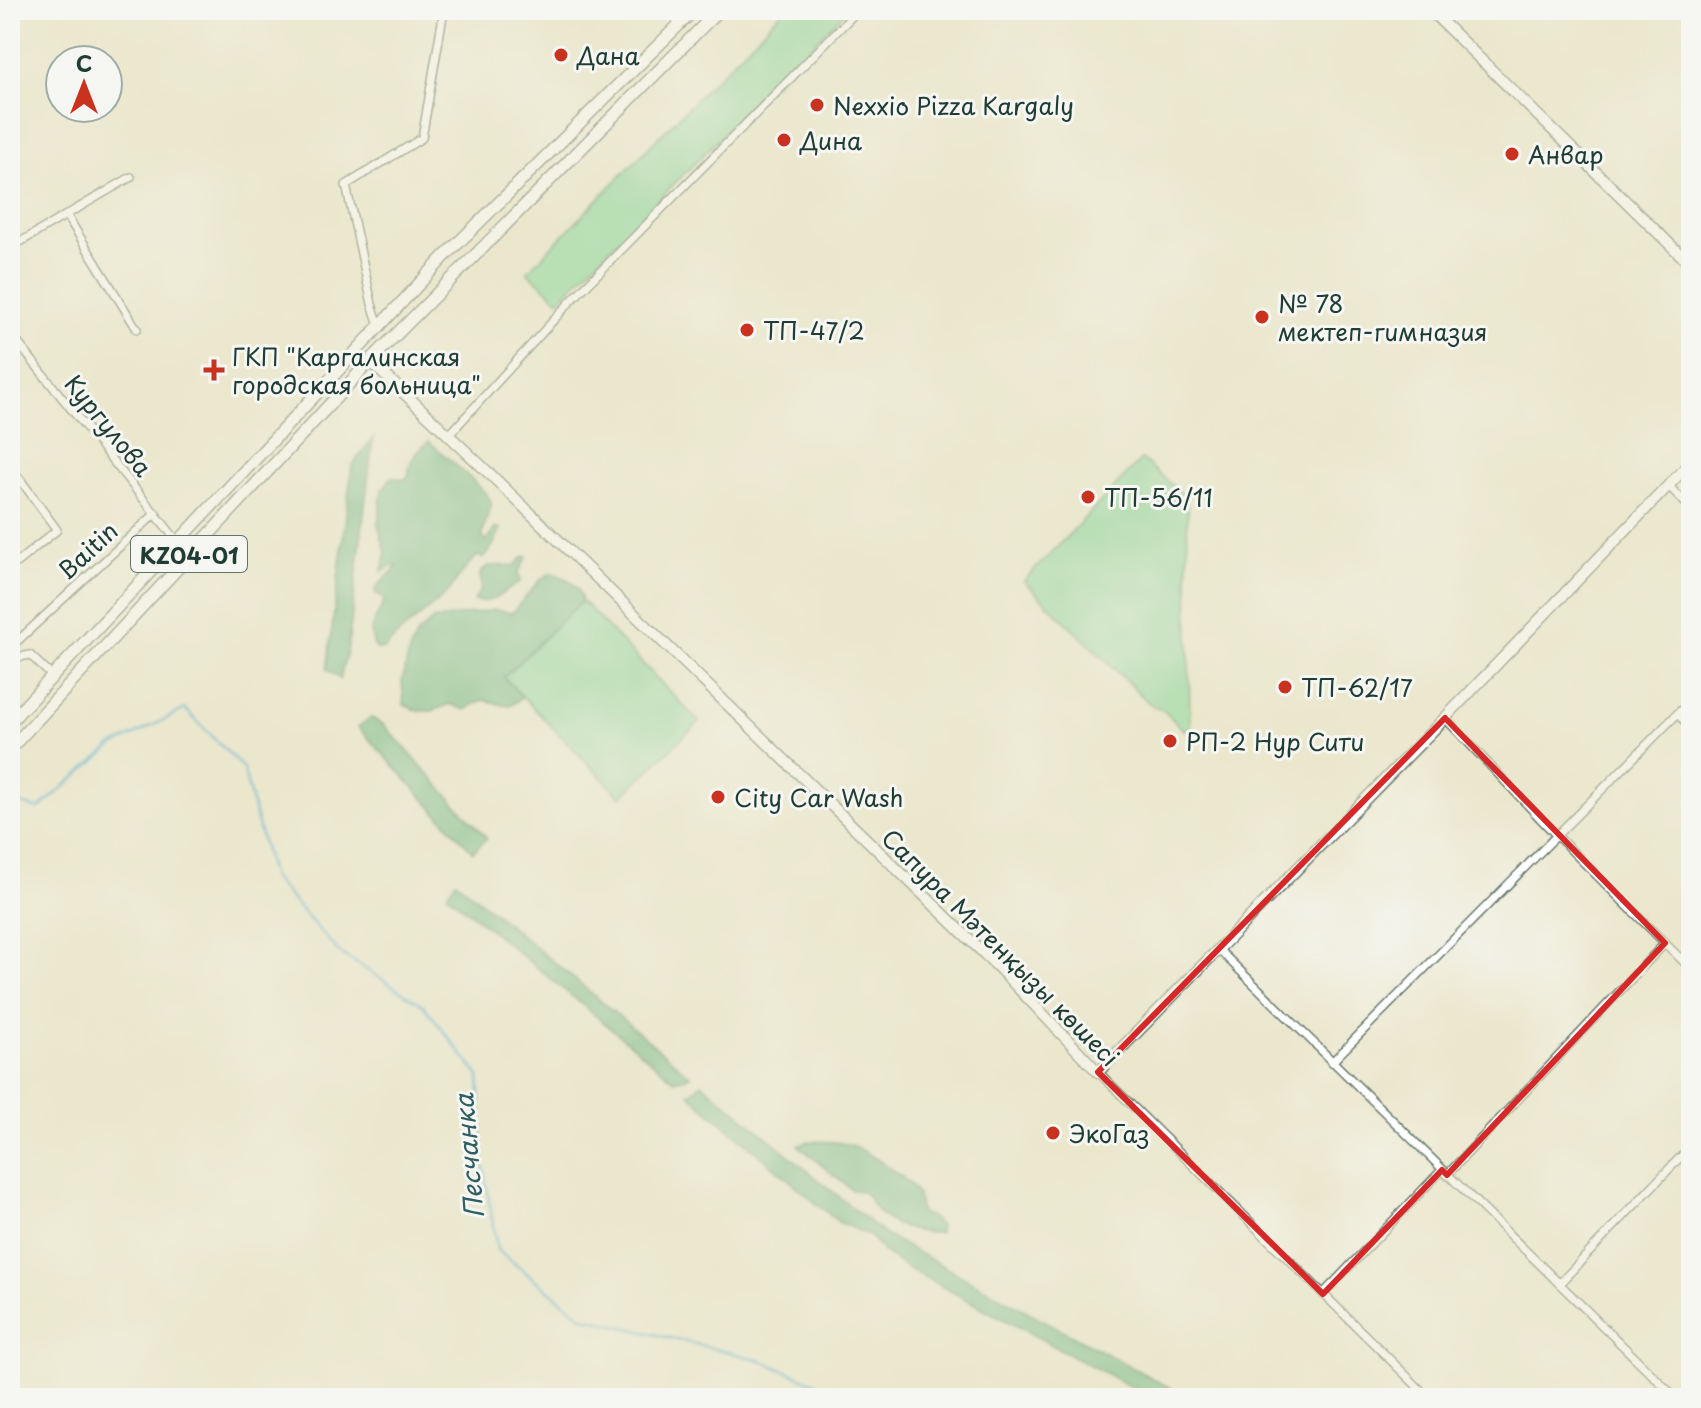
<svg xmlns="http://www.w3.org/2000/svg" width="1701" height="1408" viewBox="0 0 1701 1408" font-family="'Playpen Sans',sans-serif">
<rect width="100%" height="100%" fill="#f6f6f2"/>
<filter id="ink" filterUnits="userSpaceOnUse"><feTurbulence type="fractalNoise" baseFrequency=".0125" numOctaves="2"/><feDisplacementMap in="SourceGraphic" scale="16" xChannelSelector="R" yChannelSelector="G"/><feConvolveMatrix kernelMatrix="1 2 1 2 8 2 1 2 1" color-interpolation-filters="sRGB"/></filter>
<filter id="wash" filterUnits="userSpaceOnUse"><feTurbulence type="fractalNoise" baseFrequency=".006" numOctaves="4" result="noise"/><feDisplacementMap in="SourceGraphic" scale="32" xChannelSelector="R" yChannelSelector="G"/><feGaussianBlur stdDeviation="1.8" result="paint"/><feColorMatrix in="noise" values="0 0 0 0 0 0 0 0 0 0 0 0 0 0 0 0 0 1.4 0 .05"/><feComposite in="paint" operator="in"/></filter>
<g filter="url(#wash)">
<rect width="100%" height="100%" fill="#ebe7cd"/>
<g fill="#7dd498" stroke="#4e8866" stroke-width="2">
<path d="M783 10H847L559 300 527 272Z"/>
<path d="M1142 459 1187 498 1190 728 1184 730 1163 710 1152 706 1024 581Z"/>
<path d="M582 601 699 722 621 797 503 677Z"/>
</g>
<g fill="#66b680" stroke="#427a5a" stroke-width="2">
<path d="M373 438 348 647 340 679 327 669 352 466Z"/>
<path d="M429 441C441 454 488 490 491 502 493 510 481 524 483 538L487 541 495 528 501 529 489 553 484 558 478 556C464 566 458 582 446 594 426 613 402 629 384 649H376C365 629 376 620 384 602L382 597 375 592 376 588 398 566H391L382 571 386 553 378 525 382 490 392 477 404 480 409 475C407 460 419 451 429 441Z"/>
<path d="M524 556 527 557 518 573 521 581C505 591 493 605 474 601L481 589 480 573 488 566 515 565Z"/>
<path d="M551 573C567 577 579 584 582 601L504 677 522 697C505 713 501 701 482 700 460 711 474 713 450 704L432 711H418L404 705 402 681 410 649 417 634 433 620 495 610 512 613 540 580Z"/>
<path d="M371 718 383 724 487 838 473 852 358 727Z"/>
<path d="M456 881 691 1076 674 1080 447 894Z"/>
<path d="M702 1083 885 1235 1189 1398H1152L914 1272 885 1254 870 1236 838 1222 689 1094Z"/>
<path d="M809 1141C821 1142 835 1141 847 1144 861 1147 906 1177 914 1189 919 1197 919 1204 921 1213L931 1217 940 1226 939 1233C917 1233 896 1229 879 1213 868 1202 870 1190 852 1190L798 1145Z"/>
</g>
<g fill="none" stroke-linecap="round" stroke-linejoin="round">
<path stroke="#53abd0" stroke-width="3" d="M10 800 38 809 111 747 185 709 243 768 272 878 340 953 423 1005 479 1076 483 1162 497 1250 583 1317 757 1359 851 1398"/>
</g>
</g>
<g filter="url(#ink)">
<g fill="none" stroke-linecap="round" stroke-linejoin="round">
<g stroke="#66786a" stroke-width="10">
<g id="street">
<path d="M67 216 137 329"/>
<path d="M10 248 131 177"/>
<path d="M379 325 372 304 346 185 422 138 444 10"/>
<path d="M10 333 178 542 193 550"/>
<path d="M448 436 571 301 858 10"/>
<path d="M10 480 17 475 57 530 10 568"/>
<path d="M1668 485 1691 509"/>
<path d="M10 648 156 513"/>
<path d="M10 659 30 655 53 677"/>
<path d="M1677 714 1691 727"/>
<path d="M1445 718 1557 836 1691 969"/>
<path d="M1219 950 1676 1398"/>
<path d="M1332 1062 1691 700"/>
<path d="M1098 1072 1429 1398"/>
<path d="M1447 1175 1665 943"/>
<path d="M1559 1284 1691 1146"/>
<path d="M1323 1294 1442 1170"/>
<path d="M1681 1398 1691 1388"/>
</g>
</g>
<g stroke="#66786a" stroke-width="13">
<g id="secondary">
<path d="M1430 10 1691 265"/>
<path d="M370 361 492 476 1001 970 1098 1072 1445 718 1691 462"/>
</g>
</g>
<g stroke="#66786a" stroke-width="14">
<g id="primary">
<path d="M10 722 446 255 694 10"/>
<path d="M10 749 370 361 719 10"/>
</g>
</g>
<use href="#street" stroke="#fff" stroke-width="7"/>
<use href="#secondary" stroke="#fff" stroke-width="10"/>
<use href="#primary" stroke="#fff" stroke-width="11"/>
</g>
</g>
<path d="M0 0H1701V1408H0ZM1445 718 1665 943 1447 1175 1442 1170 1323 1294 1098 1072Z" fill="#ebe7cd" fill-opacity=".55" fill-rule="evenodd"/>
<path fill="none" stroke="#d62828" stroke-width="6" stroke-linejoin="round" d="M1445 718 1665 943 1447 1175 1442 1170 1323 1294 1098 1072Z"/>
<g fill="#c8321e" stroke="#f6f6f2" stroke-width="3">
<circle cx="561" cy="55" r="8"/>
<circle cx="817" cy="105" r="8"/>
<circle cx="784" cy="140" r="8"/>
<circle cx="1512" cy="154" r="8"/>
<circle cx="1262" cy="317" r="8"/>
<circle cx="747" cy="330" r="8"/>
<path d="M210 358h8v8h8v8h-8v8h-8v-8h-8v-8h8z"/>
<circle cx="1088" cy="497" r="8"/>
<circle cx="1285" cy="687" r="8"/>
<circle cx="1170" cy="741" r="8"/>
<circle cx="718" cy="797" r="8"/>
<circle cx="1053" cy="1133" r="8"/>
</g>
<g text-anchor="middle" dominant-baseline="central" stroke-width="6" stroke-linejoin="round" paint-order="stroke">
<rect fill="#f6f6f2" stroke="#60746d" stroke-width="2" x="131" y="536" width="116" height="36" rx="6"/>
<g font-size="22" font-weight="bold" fill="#1f3d34">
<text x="189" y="554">KZ04-01</text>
</g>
<g font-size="24" fill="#1f3d34" stroke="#f6f6f2" text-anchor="start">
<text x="577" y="55">Дана</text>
<text x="833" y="105">Nexxio Pizza Kargaly</text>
<text x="800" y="140">Дина</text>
<text x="1528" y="154">Анвар</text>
<text x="1278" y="303">№ 78<tspan x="1278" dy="28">мектеп-гимназия</tspan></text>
<text x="763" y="330">ТП-47/2</text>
<text x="232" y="356">ГКП "Каргалинская<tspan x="232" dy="28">городская больница"</tspan></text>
<text x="1104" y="497">ТП-56/11</text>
<text x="1301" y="687">ТП-62/17</text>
<text x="1186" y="741">РП-2 Нур Сити</text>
<text x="734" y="797">City Car Wash</text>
<text x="1069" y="1133">ЭкоГаз</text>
</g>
<g font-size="24" fill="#1f3d34" stroke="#f6f6f2">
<text transform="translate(109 425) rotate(51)">Кургулова</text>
<text transform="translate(87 550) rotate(-43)">Baitin</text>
<text transform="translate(1001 947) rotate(45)">Сапура Мәтенқызы көшесі</text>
</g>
<g font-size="26" font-style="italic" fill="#2f5e63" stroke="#f6f6f2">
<text transform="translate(468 1156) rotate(-95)">Песчанка</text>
</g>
</g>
<rect width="1701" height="1408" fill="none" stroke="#f6f6f2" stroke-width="40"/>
<g transform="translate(84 84)"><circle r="38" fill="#f6f6f2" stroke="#a0aca6" stroke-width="2"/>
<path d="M0-6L14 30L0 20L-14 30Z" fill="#c8321e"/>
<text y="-12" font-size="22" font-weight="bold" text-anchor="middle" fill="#1f3d34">С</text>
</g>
</svg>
